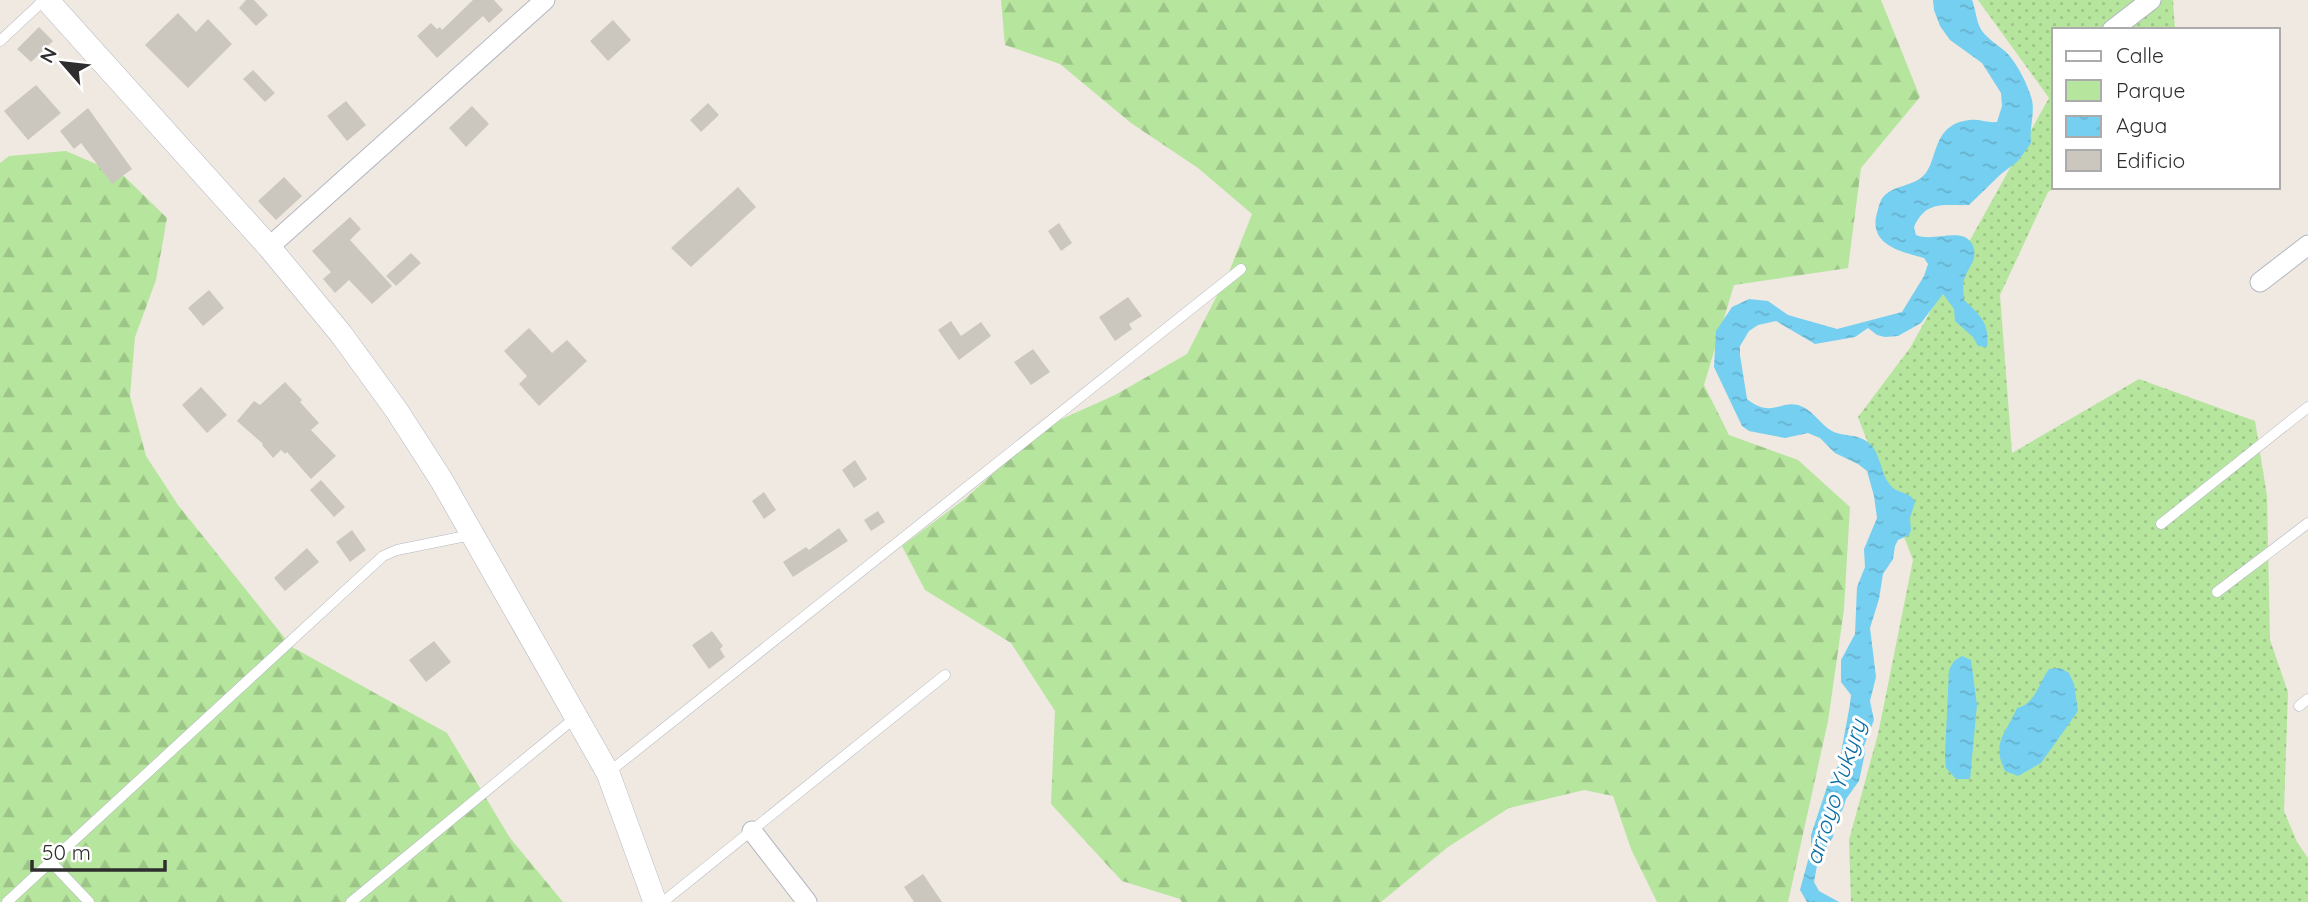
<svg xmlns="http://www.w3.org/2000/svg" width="2308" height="902" viewBox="0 0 2308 902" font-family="Quicksand,sans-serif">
<defs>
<pattern id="green-dots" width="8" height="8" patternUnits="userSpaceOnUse" patternTransform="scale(1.75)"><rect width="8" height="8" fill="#b6e59e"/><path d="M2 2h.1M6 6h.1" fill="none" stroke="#9dc588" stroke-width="1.8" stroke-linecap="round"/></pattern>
<pattern id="forest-firs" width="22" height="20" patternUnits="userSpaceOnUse" patternTransform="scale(1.75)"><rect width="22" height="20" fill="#b6e59e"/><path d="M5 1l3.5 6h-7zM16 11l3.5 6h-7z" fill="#9dc588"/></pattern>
<pattern id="water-ripples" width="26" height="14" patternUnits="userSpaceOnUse" patternTransform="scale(1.75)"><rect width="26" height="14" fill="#75cff0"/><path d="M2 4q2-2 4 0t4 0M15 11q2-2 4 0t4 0" fill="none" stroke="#66b2ce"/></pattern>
</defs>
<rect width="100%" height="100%" fill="#efe9e1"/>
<path fill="url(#green-dots)" d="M1978 0H2173L2175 30H2054L2056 187 2048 192 2000 295 2012 453 2139 379 2255 421 2267 496 2270 640 2288 692 2284 811 2297 842 2308 858V902H1851L1849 840 1878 734 1913 560 1858 417 1910 348 2049 98Z"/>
<g fill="url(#forest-firs)">
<path d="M1001 0H1881L1920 97 1861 168 1848 268 1734 285 1704 385 1729 435 1798 460 1850 507 1844 609 1828 721 1788 902H1657L1631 849 1613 796 1584 790 1509 808 1448 847 1381 902H1182L1180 899 1122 881 1051 804 1055 711 1011 643 925 590 902 546 966 498 1044 427 1115 395 1187 354 1229 272 1252 214 1198 168 1131 123 1060 64 1005 45Z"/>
<path d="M66 151 124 176 167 218 156 280 135 337 130 396 146 456 178 505 292 647 447 733 510 838 563 902H0V163L9 156Z"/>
</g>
<g fill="url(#water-ripples)">
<path d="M1933 0H1972C1976 10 1976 22 1982 31 1989 40 1998 45 2006 52 2017 63 2028 85 2032 100 2035 114 2029 128 2031 143L2018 161 2001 174 1969 205C1943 206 1926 200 1914 227L1916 235C1934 243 1964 225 1973 246 1978 259 1969 266 1965 277 1962 284 1964 293 1964 300 1980 315 1990 323 1987 347L1978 346 1973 337 1955 321 1954 309 1943 294 1921 323 1898 336 1885 337 1877 335 1868 328 1855 337 1815 344 1776 321 1758 325 1749 331 1740 346V355L1747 399C1773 420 1782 397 1803 407 1814 412 1821 425 1832 431 1845 438 1859 432 1872 446 1880 455 1881 474 1890 485 1897 494 1910 491 1915 502L1910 518 1911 530 1909 535 1898 540 1895 546 1893 559 1883 574 1879 599 1870 628 1876 677 1870 701 1874 720 1864 746 1865 753 1859 781 1846 799 1843 809 1836 819 1833 837 1818 860 1814 882 1819 891 1839 902H1807L1800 890 1811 849V835L1827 787 1839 764 1850 704 1851 695 1841 682V660L1855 634 1857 587 1865 567 1864 549 1877 518 1874 496 1867 471 1858 464 1835 453 1820 438 1808 433 1785 438 1749 431 1742 426 1714 367 1716 331 1732 307 1749 299 1768 301 1788 315 1837 329 1902 312 1924 276 1928 264 1924 258C1901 252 1868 245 1877 213 1879 206 1880 199 1886 194 1896 186 1912 185 1921 178 1940 164 1929 124 1970 120 1980 119 1987 123 1997 122L2002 106 2001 93 1982 63 1950 40 1940 26 1934 10Z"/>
<path d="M1962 656 1971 660 1977 705 1970 779H1956L1946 768 1945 755 1949 670 1954 661Z"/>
<path d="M2060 668 2069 673 2074 684 2078 711 2041 763 2018 776 2005 771C1991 742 2006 734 2017 708 2036 703 2038 684 2049 669Z"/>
</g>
<g fill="#cbc7bf">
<path d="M246 0H254L268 15 256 26 239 8Z"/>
<path d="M473 0H494L503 10 489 23 483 16 437 58 417 36 431 23 437 29 440 27 442 30Z"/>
<path d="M178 13 196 32 208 19 232 44 188 88 145 45Z"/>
<path d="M613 20 631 40 608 61 590 41Z"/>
<path d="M39 27 53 41 31 62 17 49Z"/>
<path d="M253 70 275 93 265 102 243 79Z"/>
<path d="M36 85 61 113 28 140 4 111Z"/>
<path d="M346 101 366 125 347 141 327 116Z"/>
<path d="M708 103 719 115 701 132 690 120Z"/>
<path d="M472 106 489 124 466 147 449 128Z"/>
<path d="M88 108 132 169 112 184 81 143 74 149 60 131Z"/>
<path d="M284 177 302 196 276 220 258 201Z"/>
<path d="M738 187 756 207 691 267 671 248Z"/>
<path d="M350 217 361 229 350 240 392 286 372 304 349 280 335 293 323 279 331 272 312 251Z"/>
<path d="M1059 223 1072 243 1061 251 1048 231Z"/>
<path d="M411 253 421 263 396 286 386 276Z"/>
<path d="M209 290 224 308 203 326 188 308Z"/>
<path d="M1128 297 1142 316 1129 324 1132 329 1115 341 1099 317Z"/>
<path d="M951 321 961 336 981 322 991 336 959 360 938 330Z"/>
<path d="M529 328 552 353 567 340 587 361 539 406 519 384 527 376 504 351Z"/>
<path d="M1033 349 1050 372 1031 385 1014 362Z"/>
<path d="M285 382 302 400 300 402 319 423 311 430 336 456 311 479 287 452 285 454 281 450 273 458 262 445 263 444 237 421 254 401 260 405Z"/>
<path d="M201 387 227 415 207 433 182 405Z"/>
<path d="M855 460 867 479 854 488 842 470Z"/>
<path d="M321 480 345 507 334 517 310 490Z"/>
<path d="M764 492 776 510 764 519 752 501Z"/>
<path d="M878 511 885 522 871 531 864 520Z"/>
<path d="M839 528 848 541 793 577 783 562 806 547 809 550Z"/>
<path d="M352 530 366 550 350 562 336 542Z"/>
<path d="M307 548 319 562 285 591 274 578Z"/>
<path d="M712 631 723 646 720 649 725 657 709 669 692 645Z"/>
<path d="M434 641 451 662 426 682 409 660Z"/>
<path d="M923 874 942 902H914L904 887Z"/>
</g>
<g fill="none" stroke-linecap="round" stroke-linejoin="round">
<g stroke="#b4b7c1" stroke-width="11">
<g id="service">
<path d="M0 41 44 0"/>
<path d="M2161 524 2308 407"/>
<path d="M2217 592 2308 523"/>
<path d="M2299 706 2308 699"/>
<path d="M609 772 1241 269"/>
<path d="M50 861 89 902"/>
<path d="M7 902 383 556 397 550 471 535"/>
<path d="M351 902 576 717"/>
<path d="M663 902 945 675"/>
</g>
</g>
<g stroke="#b4b7c1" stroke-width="21">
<g id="minor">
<path d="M2112 30 2151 0"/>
<path d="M269 247 545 0"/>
<path d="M2260 282 2308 245"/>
<path d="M752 831 807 902"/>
</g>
</g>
<g stroke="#b4b7c1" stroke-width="24">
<path id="tertiary" d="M47 0 269 247 341 334 397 411 442 481 608 773 655 902"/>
</g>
<use href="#service" stroke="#fff" stroke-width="10"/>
<use href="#minor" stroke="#fff" stroke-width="19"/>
<use href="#tertiary" stroke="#fff" stroke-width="23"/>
</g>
<g text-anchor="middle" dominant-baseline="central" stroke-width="6" stroke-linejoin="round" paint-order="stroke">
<g font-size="23" font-style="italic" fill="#0d6fa3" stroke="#fff">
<text transform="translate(1835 792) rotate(-72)">arroyo Yukyry</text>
</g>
</g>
<rect x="2052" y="28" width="228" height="161" fill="#ffffff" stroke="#ababab" stroke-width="2"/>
<rect x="2066" y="51" width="35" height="10" fill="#ffffff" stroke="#ababab" stroke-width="2"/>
<text x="2116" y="63" font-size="21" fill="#2e2e2e">Calle</text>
<rect x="2066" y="80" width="35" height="21" fill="#b6e59e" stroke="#ababab" stroke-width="2"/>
<text x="2116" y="98" font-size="21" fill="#2e2e2e">Parque</text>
<rect x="2066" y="116" width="35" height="21" fill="url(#water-ripples)" stroke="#ababab" stroke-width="2"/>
<text x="2116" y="133" font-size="21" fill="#2e2e2e">Agua</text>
<rect x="2066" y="150" width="35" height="21" fill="#cbc7bf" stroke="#ababab" stroke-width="2"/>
<text x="2116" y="168" font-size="21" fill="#2e2e2e">Edificio</text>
<g transform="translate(63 63) rotate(298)" stroke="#ffffff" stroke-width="5" paint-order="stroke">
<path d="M0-5L12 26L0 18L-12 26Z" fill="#2e2e2e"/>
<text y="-10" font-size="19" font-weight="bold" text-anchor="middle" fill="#2e2e2e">N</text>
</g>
<path d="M32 860v10h133v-10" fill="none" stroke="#2e2e2e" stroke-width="3.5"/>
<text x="42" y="860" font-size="21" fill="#2e2e2e" stroke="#ffffff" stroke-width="5" paint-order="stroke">50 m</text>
</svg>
